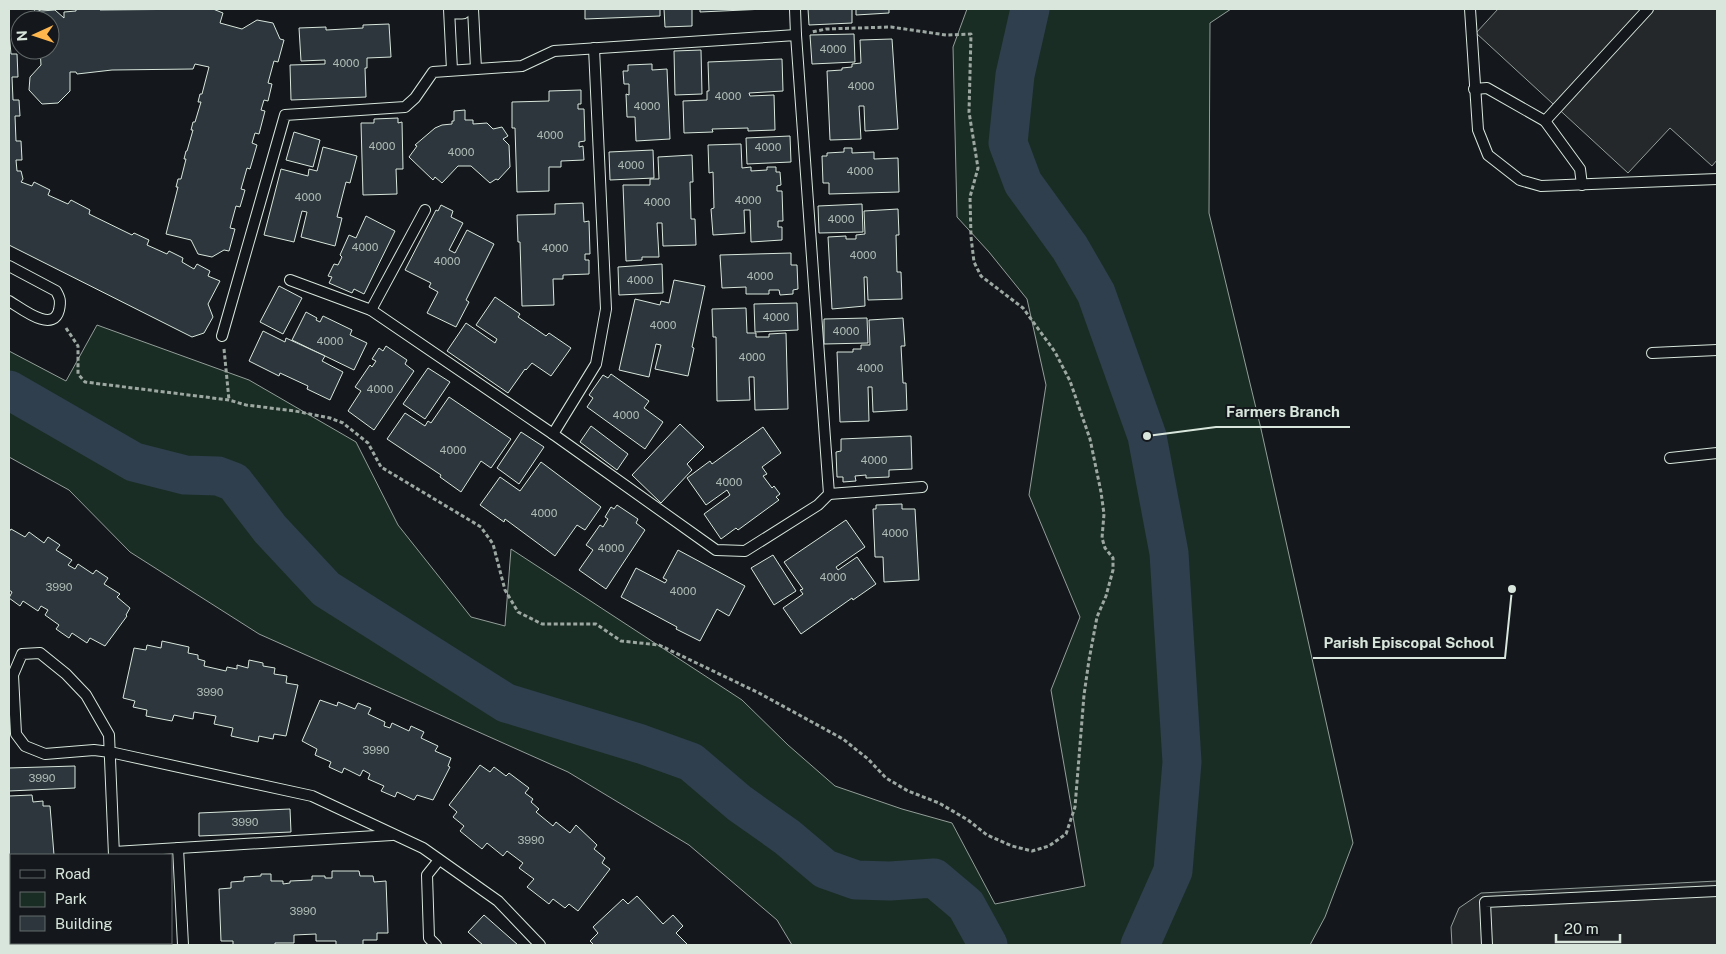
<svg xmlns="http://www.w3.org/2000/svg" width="1726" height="954" viewBox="0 0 1726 954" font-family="'Public Sans',sans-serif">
<rect width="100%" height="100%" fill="#14181c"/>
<path fill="#1a2d24" stroke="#939e99" d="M967 9H1231L1210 23 1209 213 1261 429 1353 843 1325 917 1310 945H792L777 920 689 845 568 772 259 634 130 552 69 490 9 457V351L66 381 97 325 249 380 356 442 398 525 471 617 505 626 511 549 742 700 788 745 835 786 902 809 952 823 995 904 1085 886 1051 690 1080 617 1029 495 1046 385 1027 299 989 252 957 217 953 47Z"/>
<g fill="#24282b" stroke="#939e99">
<path d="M1498 9H1717V160L1712 166 1670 128 1628 173 1476 33Z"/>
<path d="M1717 881V945H1452L1451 927 1459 908 1481 893Z"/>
</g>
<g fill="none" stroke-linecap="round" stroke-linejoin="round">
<g stroke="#2f3f4d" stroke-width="39">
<path d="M1030 9 1015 75 1008 143 1023 183 1070 248 1096 293 1147 436 1169 553 1182 762 1173 871 1140 945"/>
<path d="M9 390 134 462 185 475 218 476 234 482 270 529 326 589 506 703 641 744 691 762 739 803 787 837 825 869 856 880 890 881 934 878 966 905 988 945"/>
</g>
</g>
<g fill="#2c363c" stroke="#d8e6dc">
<path d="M36 9 41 11 55 10 64 18V12L76 11V9H100V10L213 9 223 13 220 23 242 29 257 20 273 23 280 39 284 40 278 62 274 61 268 83 272 84 268 101 264 100 261 110 265 111 259 134 255 133 252 143 257 145 250 169 247 168 241 189 245 190 240 207 236 206 230 228 235 229 229 251 224 250 212 257 198 254 191 240 166 234 178 187H176L178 179H181L186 159H184L186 151H187L193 130H191L193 122H195L201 102H198L200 94H202L209 67 195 64 193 69 112 70 77 74 76 72H70V91L58 103 42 104 29 90 30 77 41 65 40 50H50V20H25Z"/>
<path d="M585 9H660V16L585 19Z"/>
<path d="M664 9H692V26L665 27Z"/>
<path d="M700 9H766L700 12Z"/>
<path d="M808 9H852V23L809 25Z"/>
<path d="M856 9H889V13L856 15Z"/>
<path d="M389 24 391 57 367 58V68H365L366 97 291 100 290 65 325 64V60L301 61 299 28 326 27V30L363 28V25Z"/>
<path d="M9 32 11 54H17L18 77H12L13 100H19L20 116H15L16 141H21L22 160H16L17 171H21L23 179 21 182 32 186 34 182 50 190 48 195 68 204 71 200 90 210 89 214 132 235 134 233 149 240 147 245 167 254 169 251 183 258 182 262 194 269 197 264 210 271 208 276 220 281 208 304 213 317 204 333 192 337 9 245Z"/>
<path d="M854 34 855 62 812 64 810 35Z"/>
<path d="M892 39 898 129 865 131 864 106H859L861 139 830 140 827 71 842 70V68L852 67V64L861 63 860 40Z"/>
<path d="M701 50 702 94 675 95 674 51Z"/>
<path d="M782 59 783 91 749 93 750 96 774 95 775 130 748 131V128L712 129 713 132 684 133 683 101 707 100V91H709L708 62Z"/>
<path d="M652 64V70L667 69 670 139 636 141 635 117H627L626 94 629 95V84H624L623 71H628V65Z"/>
<path d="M581 90V104H578V109H584L585 141 579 142V147L583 146 584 160 561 161V167H549V191L517 192 515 128H512V102L549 101V91Z"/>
<path d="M465 110V120H473V124L487 123 493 129 502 127 508 136 503 139 509 145 510 167 498 180 496 179 490 183 471 166H458L442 183 435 177 433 180 409 157 417 146 415 145 435 128 442 125 452 124V121H454V111Z"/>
<path d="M398 118V123L402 122 403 169H396L397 194 363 195 361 123H374V119Z"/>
<path d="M294 132 320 140 313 167 286 160Z"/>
<path d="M790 136 791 162 747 164 746 138Z"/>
<path d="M741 144 742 168 751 167V171L767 170V167H776V172H780L781 185 777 186V191H782L783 221H778V227H782V240L751 242 750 210H744L745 233 713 235 711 209 714 208 713 172 709 173 708 145Z"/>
<path d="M323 147 357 156 350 183 346 182 337 217 342 218 335 246 301 237 307 212 302 211 294 242 264 235 281 169 308 176 309 169 317 171Z"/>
<path d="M844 148H852V153L874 152V159L898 158 899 192 829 194V183H823L822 156H827V153L844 152Z"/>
<path d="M653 150 654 178 610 180 609 152Z"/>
<path d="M692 155 693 182H690L691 219H695L696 245 663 246 662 223H657L659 257H642V260L626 261 623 185H650V179H659L658 157Z"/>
<path d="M583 203 584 222 589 221 590 254H585V260H589V274L563 275V279H553L554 305 522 306 520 242H518L517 215 555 214V204Z"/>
<path d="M862 204 863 232 819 233 818 206Z"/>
<path d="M441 205 453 211 451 217 463 223 449 250 455 253 467 230 494 244 466 300 469 302 456 327 427 313 438 292 429 287 431 283 405 270 436 210 438 211Z"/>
<path d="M898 209 899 235H896L897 272H901L902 299 868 300 867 277H864L865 306 832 309 828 237 846 236V239H856V235L865 234 864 211Z"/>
<path d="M366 216 395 231 364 294 354 289 352 293 329 283 332 277 328 276 334 264 338 265 342 257 340 255 349 235 356 238Z"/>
<path d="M791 253V265H797L798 289 793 290V294L780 295 779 290H769V294H746V287L722 288 720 255Z"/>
<path d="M662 264 663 293 619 295 618 267Z"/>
<path d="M674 280 705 286 692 347 694 348 688 376 655 369 661 345 656 344 649 377 619 370 635 299 660 305 661 301 669 303Z"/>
<path d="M279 286 302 298 283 334 260 322Z"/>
<path d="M495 297 520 314 518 317 546 336 549 333 571 348 551 376 532 363 526 370 525 369 508 393 447 351 466 323 495 343 497 339 476 325Z"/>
<path d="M797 303 798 330 755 332 754 304Z"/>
<path d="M746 308 747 333H756V337H769V334L786 333 788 409 755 410 754 377H749L750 400 717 401 716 337H713L712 309Z"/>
<path d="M306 312 317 318 316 320 320 322 323 316 352 330 350 335 367 343 354 370 292 340Z"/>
<path d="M867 318 868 343 824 344V319Z"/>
<path d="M903 318 905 346H901L903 383H906L907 410 873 412 872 387H868L869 421 840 422 837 352H853V349H861V345H870L869 320Z"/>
<path d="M263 331 285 342 286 338 325 356 322 361 343 372 330 400 307 389 308 386 280 373 279 376 249 361Z"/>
<path d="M386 346 407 360 405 364 414 371 374 430 348 411 361 391 355 387 370 365 372 367 376 361 372 359 379 348 383 351Z"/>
<path d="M428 368 450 382 425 419 403 404Z"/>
<path d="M611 374 649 401 644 408 663 422 645 449 587 407 593 398 589 395 603 375 608 378Z"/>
<path d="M449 397 511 439 491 468 481 461 461 492 440 477 441 475 387 439 405 413 425 426 428 421 431 423Z"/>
<path d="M680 424 704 447 687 464 692 470 661 503 632 475Z"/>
<path d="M591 426 628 454 617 470 580 442Z"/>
<path d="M763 427 781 453 762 467 767 474 763 476 772 488 774 486 780 494 776 497 779 500 738 530 736 528 721 539 704 514 730 495 727 490 706 505 687 478 710 461 712 464Z"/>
<path d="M521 432 544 447 519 484 497 468Z"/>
<path d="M911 436 912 469 889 470V477L866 478V475L855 476 856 481 843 482V477H837L836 452 841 451V439Z"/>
<path d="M541 462 601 507 585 530 577 525 555 556 505 519 504 522 480 505 500 477 520 491Z"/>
<path d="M902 504V509H915L919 580 884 582 883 557H875L873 509H876V505Z"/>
<path d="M617 505 638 519 636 523 645 530 606 589 579 570 593 550 586 545 600 525 603 527 608 519 605 517 611 507 614 509Z"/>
<path d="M846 520 865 547 836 567 838 570 857 557 876 584 853 600 852 598 801 634 783 608 803 594 800 590 803 589 784 562Z"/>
<path d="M11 529 25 537 29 532 44 543 48 537 60 545 56 550 72 560 68 565 75 569 78 564 93 574 96 570 108 578 104 584 120 594 117 597 130 608 126 615 127 616 105 646 90 638 87 643 72 633 69 638 56 629 59 625 45 615 48 610 41 606 38 611 23 601 20 606 9 598 12 592 9 590V532Z"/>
<path d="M678 550 745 586 729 616 717 609 700 641 676 629 677 627 621 597 636 568 665 583 667 580 663 578Z"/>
<path d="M773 555 796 591 774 605 751 568Z"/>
<path d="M162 641 189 647 188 653 198 655V659L205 661 204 666 226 671 227 667 237 669V665L248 668 249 660 263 663V666L275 668 274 674 287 676 286 683 298 685 286 736 274 734 273 739 259 736 258 742 231 736 233 728 214 724 216 716 194 712 193 719 174 715 172 721 146 716 147 710 133 707 135 701 123 698 134 648 146 650 147 645 161 648Z"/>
<path d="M320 700 337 706 338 702 355 709 358 703 371 708 368 714 385 722 384 726 390 728 392 723 409 731 411 726 424 732 421 738 438 746 435 751 451 758 448 766 450 767 433 800 417 795 414 800 397 792 395 797 381 791 384 786 368 779 370 774 363 770 360 776 344 768 342 773 329 767 331 762 315 755 317 749 302 741Z"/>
<path d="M480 765 490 772 494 767 506 776 509 773 529 788 525 793 533 799 531 802 539 809 536 812 553 826 556 822 570 833 576 825 597 845 594 849 605 858 602 863 610 869 578 911 569 904 565 908 553 899 549 904 527 887 534 879 519 868 523 863 507 851 503 856 487 843 482 849 460 831 464 826 453 817 457 812 449 805Z"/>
<path d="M75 766V788L9 791V768Z"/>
<path d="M32 795 33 802 43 801V806H50L54 855H11V920H9V796Z"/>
<path d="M290 809 291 832 199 836V813Z"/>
<path d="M332 871H359L360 876H373L374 882 386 881 388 933H377V940H363V945H336V941H316V934L294 935V943H275V945H233V941H221L219 889 231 888V882L244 881V877L261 876V874H271V881H283V884L290 883V881L312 880V876H325V878H332Z"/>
<path d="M637 896 663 924 673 915 683 926 676 933 688 945H594L590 941 598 933 593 927 623 899 628 904Z"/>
<path d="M484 915 518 945H483L468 932Z"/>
</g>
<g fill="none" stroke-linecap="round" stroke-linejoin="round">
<g stroke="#d8e6dc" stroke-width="12">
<g id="service">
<path d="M449 9 452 70"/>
<path d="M473 9 476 69"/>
<path d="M795 9 796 35"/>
<path d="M1470 9 1478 130 1488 155 1520 180 1541 186 1717 179"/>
<path d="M1474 89 1487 88 1545 121 1580 169 1582 185"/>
<path d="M1545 121 1648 9"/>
<path d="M9 266 56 291C60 298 61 301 59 310 53 334 21 308 9 301"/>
<path d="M371 310 425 210"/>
<path d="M222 336 285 115 405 107 415 98 433 72 522 66 554 51 796 35 829 494 818 505 745 551 716 550 553 434 371 310 290 280"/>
<path d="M1652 353 1717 350"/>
<path d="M553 434 596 364 606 309 594 48"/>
<path d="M1670 458 1717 453"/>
<path d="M829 494 922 487"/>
<path d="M178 848 183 945"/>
<path d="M114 852 392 835"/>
<path d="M114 855 109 735 86 695 66 674 40 653 22 654 13 675 16 734 25 746 45 754 94 750 110 752 312 796 423 848 498 901 540 945"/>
<path d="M119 943V945"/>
<path d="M32 945 74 943"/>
<path d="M436 945 429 938 427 875 439 860"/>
<path d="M1487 945 1485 902 1717 891"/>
</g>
</g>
<g stroke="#d8e6dc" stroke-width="21">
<path id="minor" d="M455 9H462"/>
</g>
<g stroke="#9da8a2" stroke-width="3" stroke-dasharray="4 2.5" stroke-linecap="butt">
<path d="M66 328 78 346V374L85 382 229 400 246 405 295 411 330 418 343 423 368 443 381 467 481 527 493 544 505 590 518 612 542 624H596L621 641 659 645 759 693 843 739 868 759 886 778 908 791 939 803 968 820 987 835 1012 846 1032 851 1049 846 1066 834 1075 807 1084 695 1089 660 1097 617 1106 596 1113 570V558L1105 548 1102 538 1104 514 1101 492 1090 439 1070 381 1055 352 1023 308 981 276 974 262 971 237 970 197 978 168 969 112 971 34 946 35 891 27 826 29 812 32"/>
<path d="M224 349 229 400"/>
</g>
<use href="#service" stroke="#14181c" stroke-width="10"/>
<use href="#minor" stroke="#14181c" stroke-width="19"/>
</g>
<g text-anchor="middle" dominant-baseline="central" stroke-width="4" stroke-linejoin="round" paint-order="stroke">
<g font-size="11" fill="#adbab4">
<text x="833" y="49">4000</text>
<text x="346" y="63">4000</text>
<text x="861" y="86">4000</text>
<text x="728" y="96">4000</text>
<text x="647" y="106">4000</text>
<text x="550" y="135">4000</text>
<text x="382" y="146">4000</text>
<text x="768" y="147">4000</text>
<text x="461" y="152">4000</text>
<text x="631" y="165">4000</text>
<text x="860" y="171">4000</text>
<text x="308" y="197">4000</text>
<text x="748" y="200">4000</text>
<text x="657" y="202">4000</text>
<text x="841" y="219">4000</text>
<text x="365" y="247">4000</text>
<text x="555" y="248">4000</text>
<text x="863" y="255">4000</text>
<text x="447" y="261">4000</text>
<text x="760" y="276">4000</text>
<text x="640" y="280">4000</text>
<text x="776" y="317">4000</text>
<text x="663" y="325">4000</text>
<text x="846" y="331">4000</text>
<text x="330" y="341">4000</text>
<text x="752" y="357">4000</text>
<text x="870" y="368">4000</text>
<text x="380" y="389">4000</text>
<text x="626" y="415">4000</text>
<text x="453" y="450">4000</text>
<text x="874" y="460">4000</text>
<text x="729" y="482">4000</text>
<text x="544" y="513">4000</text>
<text x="895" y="533">4000</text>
<text x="611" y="548">4000</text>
<text x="833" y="577">4000</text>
<text x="59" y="587">3990</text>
<text x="683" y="591">4000</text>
<text x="210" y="692">3990</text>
<text x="376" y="750">3990</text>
<text x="42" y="778">3990</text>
<text x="245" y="822">3990</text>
<text x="531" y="840">3990</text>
<text x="303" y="911">3990</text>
</g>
</g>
<path fill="none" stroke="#d8e6dc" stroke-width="2" d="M1147 436L1216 427H1350M1512 589L1505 658H1313"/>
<g fill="#d8e6dc" stroke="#14181c" stroke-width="2">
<circle cx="1147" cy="436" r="5"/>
<circle cx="1512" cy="589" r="5"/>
</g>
<g font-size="15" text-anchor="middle" font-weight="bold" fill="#d8e6dc" stroke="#14181c" stroke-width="4" stroke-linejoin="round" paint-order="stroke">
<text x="1283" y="417">Farmers Branch</text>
<text x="1409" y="648">Parish Episcopal School</text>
</g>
<rect width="1726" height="954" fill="none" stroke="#d8e6dc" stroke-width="20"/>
<rect x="10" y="854" width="162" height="90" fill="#14181c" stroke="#626a69"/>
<rect x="20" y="870" width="25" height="8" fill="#14181c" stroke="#626a69"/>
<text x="55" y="879" font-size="15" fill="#d8e6dc">Road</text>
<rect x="20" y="892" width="25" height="15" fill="#1a2d24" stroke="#626a69"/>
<text x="55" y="904" font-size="15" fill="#d8e6dc">Park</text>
<rect x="20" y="916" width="25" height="15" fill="#2c363c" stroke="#626a69"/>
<text x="55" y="929" font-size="15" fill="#d8e6dc">Building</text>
<g transform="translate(35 35) rotate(267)"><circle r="24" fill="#14181c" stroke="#626a69"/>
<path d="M0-4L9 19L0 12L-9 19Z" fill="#ffb74d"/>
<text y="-8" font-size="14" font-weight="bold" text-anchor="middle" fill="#d8e6dc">N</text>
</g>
<path d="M1556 934v8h64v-8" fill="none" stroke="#d8e6dc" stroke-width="2.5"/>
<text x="1564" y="934" font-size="15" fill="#d8e6dc" stroke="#14181c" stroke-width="4" paint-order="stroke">20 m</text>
</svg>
